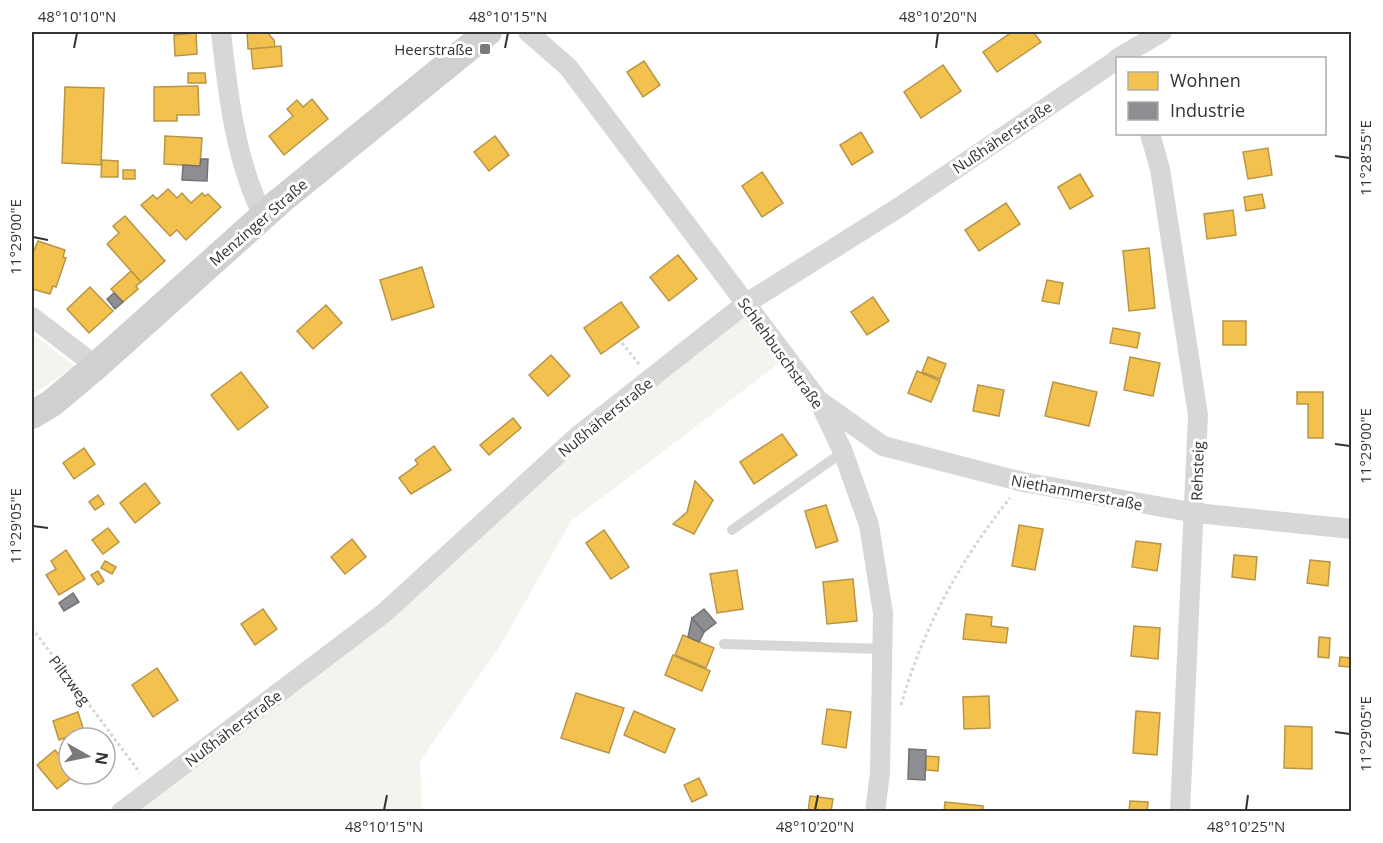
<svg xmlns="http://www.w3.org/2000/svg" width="1383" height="843" viewBox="0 0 1383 843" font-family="'Open Sans',sans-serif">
<rect width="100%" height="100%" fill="#fff"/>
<g fill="#f1f5ed">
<path d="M745 304 786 358 571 521 502 643 420 761 422 811 121 812 384 613Z"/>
<path d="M32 333 75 366 32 395Z"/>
</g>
<g fill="#f2c14e" stroke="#b99646" stroke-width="1.5">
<path d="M247 32H267L274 40 275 47 248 49Z"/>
<path d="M1012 32H1033L1041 42 997 72 983 52Z"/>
<path d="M196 33 197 54 175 56 174 35Z"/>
<path d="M281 46 282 66 253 69 251 49Z"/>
<path d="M644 61 660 85 643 97 627 72Z"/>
<path d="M943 65 961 91 921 118 904 92Z"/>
<path d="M188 73H205L206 83H188Z"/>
<path d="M198 86 199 115H177V121H154V87Z"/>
<path d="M65 87 104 88 101 165 62 163Z"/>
<path d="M312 99 328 119 284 155 269 136 293 116 287 109 297 100 303 107Z"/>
<path d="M861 132 873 152 852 165 840 145Z"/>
<path d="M165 136 202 138 200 166 164 164Z"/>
<path d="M495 136 509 155 489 171 474 152Z"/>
<path d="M1268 148 1272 175 1248 179 1243 152Z"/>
<path d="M102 160 118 161V177H101Z"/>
<rect x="123" y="170" width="12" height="9"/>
<path d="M762 172 783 203 762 217 742 186Z"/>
<path d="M1080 174 1093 196 1070 209 1058 187Z"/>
<path d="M168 189 177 198 182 193 191 203 202 193 205 196 208 194 221 207 186 240 177 230 170 236 141 205 153 195 157 199Z"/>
<path d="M1262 194 1265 208 1246 211 1244 197Z"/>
<path d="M1006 203 1020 224 979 251 965 230Z"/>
<path d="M1233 210 1236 235 1207 239 1204 214Z"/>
<path d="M125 216 165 261 141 282 107 244 119 233 113 226Z"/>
<path d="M38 241 65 250 63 257 66 258 56 287 53 286 50 294 32 289V255Z"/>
<path d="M1149 248 1155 308 1129 311 1123 251Z"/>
<path d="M678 255 697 279 669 301 650 277Z"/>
<path d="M422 267 434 307 392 320 380 280Z"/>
<path d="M131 271 141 282 136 286 138 289 123 302 111 289Z"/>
<path d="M1047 280 1063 283 1059 304 1042 301Z"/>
<path d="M90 287 113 311 89 333 67 309Z"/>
<path d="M873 297 889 321 867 335 851 312Z"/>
<path d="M621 302 639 327 601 354 584 328Z"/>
<path d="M326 305 342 323 313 349 297 331Z"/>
<rect x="1223" y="321" width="23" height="24"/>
<path d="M1113 328 1140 333 1137 348 1110 343Z"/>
<path d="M551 355 570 376 548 396 529 375Z"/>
<path d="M928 357 946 364 940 379 922 372Z"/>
<path d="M1130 357 1160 363 1153 396 1124 390Z"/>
<path d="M917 371 940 381 931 402 908 393Z"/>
<path d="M241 372 268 407 238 430 211 395Z"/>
<path d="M1053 382 1097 392 1089 426 1045 416Z"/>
<path d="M978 385 1004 390 999 416 973 411Z"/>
<path d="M1297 392H1323V438H1308V404H1297Z"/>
<path d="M513 418 521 428 489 455 480 445Z"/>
<path d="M782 434 797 455 754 484 740 462Z"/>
<path d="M434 446 451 470 411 494 399 478 418 464 415 460Z"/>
<path d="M84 448 95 464 74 479 63 463Z"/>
<path d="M695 481 713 500 694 534 673 524 687 512Z"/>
<path d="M145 483 160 503 135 523 120 503Z"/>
<path d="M98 495 104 504 95 510 89 502Z"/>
<path d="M826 505 838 541 816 548 805 511Z"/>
<path d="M1019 525 1043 529 1035 570 1012 566Z"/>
<path d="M108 528 119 542 103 554 92 540Z"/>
<path d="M604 530 629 567 611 579 586 543Z"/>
<path d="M352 539 366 557 345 574 331 557Z"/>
<path d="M1136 541 1161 544 1157 571 1132 567Z"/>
<path d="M66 550 85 579 59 595 46 575 56 569 51 561Z"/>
<path d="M1234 555 1257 557 1255 580 1232 577Z"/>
<path d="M1310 560 1330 562 1328 586 1307 583Z"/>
<path d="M105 561 116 567 112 574 101 568Z"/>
<path d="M737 570 743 609 717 613 710 574Z"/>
<path d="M98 571 104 581 98 585 91 575Z"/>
<path d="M853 579 857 621 827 624 823 582Z"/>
<path d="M263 609 277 629 255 645 241 624Z"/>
<path d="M966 614 992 617 991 626 1008 628 1006 643 963 639Z"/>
<path d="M1134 626 1160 628 1158 659 1131 656Z"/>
<path d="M683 635 714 648 706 668 675 655Z"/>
<path d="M1319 637 1330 638 1329 658 1318 657Z"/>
<path d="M673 655 710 671 702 691 665 675Z"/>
<path d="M1340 657 1351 658 1350 667 1339 666Z"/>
<path d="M157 668 178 700 153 717 132 685Z"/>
<path d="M576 693 624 708 609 753 561 738Z"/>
<path d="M989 696 990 728 964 729 963 697Z"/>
<path d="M827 709 851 712 846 748 822 744Z"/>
<path d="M634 711 675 729 665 753 624 735Z"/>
<path d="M1136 711 1160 713 1157 755 1133 753Z"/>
<path d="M78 712 84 731 59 740 53 721Z"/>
<path d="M1285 726 1312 727V769L1284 768Z"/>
<path d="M55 750 69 767V774L75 775 57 789 37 765Z"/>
<path d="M926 756 939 757 938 771 926 770Z"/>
<path d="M699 778 707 795 692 802 684 785Z"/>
<path d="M810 796 833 799 831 812H808Z"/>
<path d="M1130 801 1148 802 1147 812H1129Z"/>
<path d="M945 802 983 806V812H944Z"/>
</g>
<g fill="#8d8d92" stroke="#727276" stroke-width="1.5">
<path d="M201 159H208L207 181 182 180 183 165 200 166Z"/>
<path d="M114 293 123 302 115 309 107 299Z"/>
<path d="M73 593 79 602 64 611 59 603Z"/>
<path d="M704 609 716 623 704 632 692 618Z"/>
<path d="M692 618 704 632 699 642 688 637Z"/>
<path d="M909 749 926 750 925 780 908 779Z"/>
</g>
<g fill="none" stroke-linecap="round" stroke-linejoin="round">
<g stroke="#d6d6d6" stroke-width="3" stroke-dasharray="3 3" stroke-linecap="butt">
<path d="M622 343 639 364"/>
<path d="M32 628 140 773"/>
<path d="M901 705C924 626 959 562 1010 498"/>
</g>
<g stroke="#d7d7d7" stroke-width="10">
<path d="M732 530 843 452"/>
<path d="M724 644 883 649"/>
</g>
<g stroke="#d7d7d7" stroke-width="20">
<path d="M221 32C228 94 235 159 263 216"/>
<path d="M528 32 568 67 662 192 819 401 843 452 869 525 883 613 880 773 875 812"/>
<path d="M1118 58 1162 32"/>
<path d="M1150 134 1160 169 1198 415 1180 812"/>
<path d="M32 317 96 366"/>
<path d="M821 402 883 446 1023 482 1196 513 1352 529"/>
<path d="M121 812 384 613 580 434 745 304 898 208 1118 59"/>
</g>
<path stroke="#d0d0d0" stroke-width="28" d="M32 415 52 403 96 366 280 201 488 32"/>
</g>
<path fill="none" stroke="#333" stroke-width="2" d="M74 48 77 33M505 48 508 33M936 48 938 33M1335 156 1350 158M33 237 48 240M1335 444 1350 446M33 526 48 528M1335 732 1350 734M384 810 387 795M815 810 818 795M1246 810 1248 795"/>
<rect fill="#7a7a7a" stroke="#fff" stroke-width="2" x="479" y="43" width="12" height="12" rx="3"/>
<g text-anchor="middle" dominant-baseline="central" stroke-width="6" stroke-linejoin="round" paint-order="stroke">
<g font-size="15" fill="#333" stroke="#fff" text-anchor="end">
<text x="473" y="49">Heerstraße</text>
</g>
<g font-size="15" fill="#333" stroke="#fff">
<text transform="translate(1002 137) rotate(-34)">Nußhäherstraße</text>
<text transform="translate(258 222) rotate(-41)">Menzinger Straße</text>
<text transform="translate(781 353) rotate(54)">Schlehbuschstraße</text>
<text transform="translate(605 417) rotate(-39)">Nußhäherstraße</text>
<text transform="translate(1197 471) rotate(-88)">Rehsteig</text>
<text transform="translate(1077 492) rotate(11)">Niethammerstraße</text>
<text transform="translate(70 680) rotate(53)">Piltzweg</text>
<text transform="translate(233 728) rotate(-37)">Nußhäherstraße</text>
</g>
</g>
<rect width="1383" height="843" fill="none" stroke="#ffffff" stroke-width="66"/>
<rect x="1116" y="57" width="210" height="78" fill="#ffffff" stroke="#adadad" stroke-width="1.5"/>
<rect x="1128" y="72" width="30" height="18" fill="#f2c14e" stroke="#adadad" stroke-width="1.5"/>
<text x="1170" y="87" font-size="18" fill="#333333">Wohnen</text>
<rect x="1128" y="102" width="30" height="18" fill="#8d8d92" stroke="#adadad" stroke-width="1.5"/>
<text x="1170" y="117" font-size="18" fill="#333333">Industrie</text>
<g transform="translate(87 756) rotate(99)"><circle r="28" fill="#ffffff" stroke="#adadad" stroke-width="1.5"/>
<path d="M0-4.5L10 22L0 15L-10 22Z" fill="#7a7a7a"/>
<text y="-9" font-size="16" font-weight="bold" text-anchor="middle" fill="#333333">N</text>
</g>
<rect x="33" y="33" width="1317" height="777" fill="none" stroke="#333" stroke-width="2"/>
<g font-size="15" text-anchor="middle" fill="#333">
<text x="77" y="22">48°10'10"N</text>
<text x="508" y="22">48°10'15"N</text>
<text x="938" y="22">48°10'20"N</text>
<text transform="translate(1366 158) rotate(-90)" y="5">11°28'55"E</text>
<text transform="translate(16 237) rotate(-90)" y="5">11°29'00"E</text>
<text transform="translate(1366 446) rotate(-90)" y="5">11°29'00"E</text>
<text transform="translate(16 526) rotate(-90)" y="5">11°29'05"E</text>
<text transform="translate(1366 734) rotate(-90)" y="5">11°29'05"E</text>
<text x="384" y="832">48°10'15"N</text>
<text x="815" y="832">48°10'20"N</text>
<text x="1246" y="832">48°10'25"N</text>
</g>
</svg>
